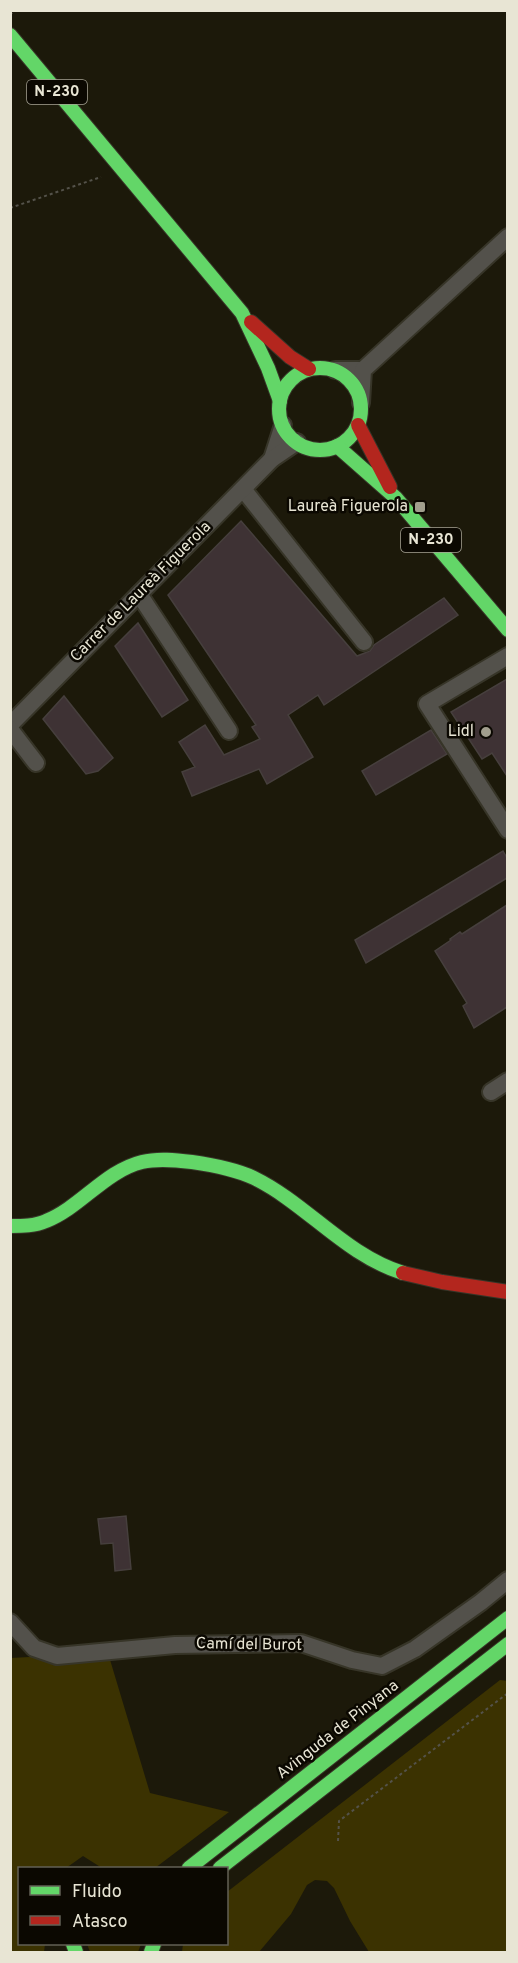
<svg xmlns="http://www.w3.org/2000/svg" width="518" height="1963" viewBox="0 0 518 1963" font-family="Overpass,sans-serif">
<rect width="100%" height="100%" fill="#1c190a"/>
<g fill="#3b3201">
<path d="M108 1653 150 1793 229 1812 155 1868H102L83 1856 66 1868H20V1944H45L44 1952H11L10 1658Z"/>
<path d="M500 1680 508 1681 507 1952H369L350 1921 334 1888 327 1881 315 1880 307 1885 291 1914 259 1952H182L183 1944H226L227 1892Z"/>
<path d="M87 1944H141L138 1952H90Z"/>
</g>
<g fill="#3e3234" stroke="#463f3d" stroke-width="1.5">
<path d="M241 521 357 656 370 651 374 645 444 598 458 615 324 705 318 695 288 715 313 757 267 784 259 769 192 796 182 772 195 767 179 742 205 725 224 755 260 739 252 727 256 725 168 595Z"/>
<path d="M138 623 188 700 162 717 115 646Z"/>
<path d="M507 679V776L492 753 482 759 451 712Z"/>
<path d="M64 696 113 758 98 771 86 774 43 719Z"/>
<path d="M431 730 447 754 376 795 362 771Z"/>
<path d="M503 851 507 858V878L366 963 355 940Z"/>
<path d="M507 905V1007L474 1028 463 1006 467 1003 435 951 451 940 450 939 460 932 462 934Z"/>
<path d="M126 1516 131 1569 115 1571 113 1543 101 1544 98 1519Z"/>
</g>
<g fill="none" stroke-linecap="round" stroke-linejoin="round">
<g stroke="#373528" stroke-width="20">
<g id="street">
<path d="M335 370H363"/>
<path d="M361 403 363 370 508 237"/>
<path d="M272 459 283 425"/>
<path d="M243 489 364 642"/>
<path d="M139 594 229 731"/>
<path d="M508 656 427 704 508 830"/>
<path d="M10 725 272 459 297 442"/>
<path d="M10 729 36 763"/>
<path d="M491 1092 508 1081"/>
<path d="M10 1622 34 1648 57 1656 175 1645 301 1643 352 1660 382 1666 415 1649 481 1602 508 1580"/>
</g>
</g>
<g stroke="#373528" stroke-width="16">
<g id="fast">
<path d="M10 35 242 313 268 368 280 401"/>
<circle cx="320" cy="409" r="41"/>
<path d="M337 446 396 498 508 630"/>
<path d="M10 1226C22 1226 35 1226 46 1221 81 1207 105 1171 142 1162 158 1158 176 1160 192 1162 213 1165 235 1169 254 1178 307 1204 345 1255 403 1273"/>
<path d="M189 1868 508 1618"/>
<path d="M220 1868 508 1644"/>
<path d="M73 1944 76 1952"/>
<path d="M151 1952 154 1944"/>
</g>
</g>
<g stroke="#373528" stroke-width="16">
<g id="jam">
<path d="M251 322 290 357 309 369"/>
<path d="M358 425 390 487"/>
<path d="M403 1273 442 1282 508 1292"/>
</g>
</g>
<g stroke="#54524a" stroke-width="2" stroke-dasharray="3 3" stroke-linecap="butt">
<path d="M10 12 14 16"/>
<path d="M10 208 101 177"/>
<path d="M338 1841 339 1821 508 1693"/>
</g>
<use href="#street" stroke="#53514b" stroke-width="16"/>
<use href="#fast" stroke="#63d668" stroke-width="14"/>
<use href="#jam" stroke="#b3261e" stroke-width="14"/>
</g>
<g fill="#a19e8d" stroke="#0b0801" stroke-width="2">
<rect x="414" y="501" width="12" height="12" rx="3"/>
<circle cx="486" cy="732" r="6"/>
</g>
<g text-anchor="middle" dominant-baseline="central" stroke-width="5" stroke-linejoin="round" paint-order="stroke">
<g fill="#0b0801" stroke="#a6a395" stroke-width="1.5">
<rect x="27" y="80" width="60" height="24" rx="4.5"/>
<rect x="401" y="528" width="60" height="24" rx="4.5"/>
</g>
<g font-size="15" font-weight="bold" fill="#e8e5d4">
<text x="57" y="92">N-230</text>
<text x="431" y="540">N-230</text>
</g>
<g font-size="16" fill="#e8e5d4" stroke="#0b0801" text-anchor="end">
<text x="408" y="507">Laureà Figuerola</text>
<text x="474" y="732">Lidl</text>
</g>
<g font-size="16" fill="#e8e5d4" stroke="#0b0801">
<text transform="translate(141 592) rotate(-45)">Carrer de Laureà Figuerola</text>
<text transform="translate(249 1645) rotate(1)">Camí del Burot</text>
<text transform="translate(338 1730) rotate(-38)">Avinguda de Pinyana</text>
</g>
</g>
<rect width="518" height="1963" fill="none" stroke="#e8e5d4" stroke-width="24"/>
<rect x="18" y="1867" width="210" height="78" fill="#0b0801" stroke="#636055" stroke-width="1.5"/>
<rect x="30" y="1886" width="30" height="9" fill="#63d668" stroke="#636055" stroke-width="1.5"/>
<text x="72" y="1897" font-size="18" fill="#e8e5d4">Fluido</text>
<rect x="30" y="1916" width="30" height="9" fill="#b3261e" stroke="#636055" stroke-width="1.5"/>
<text x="72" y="1927" font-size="18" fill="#e8e5d4">Atasco</text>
</svg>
